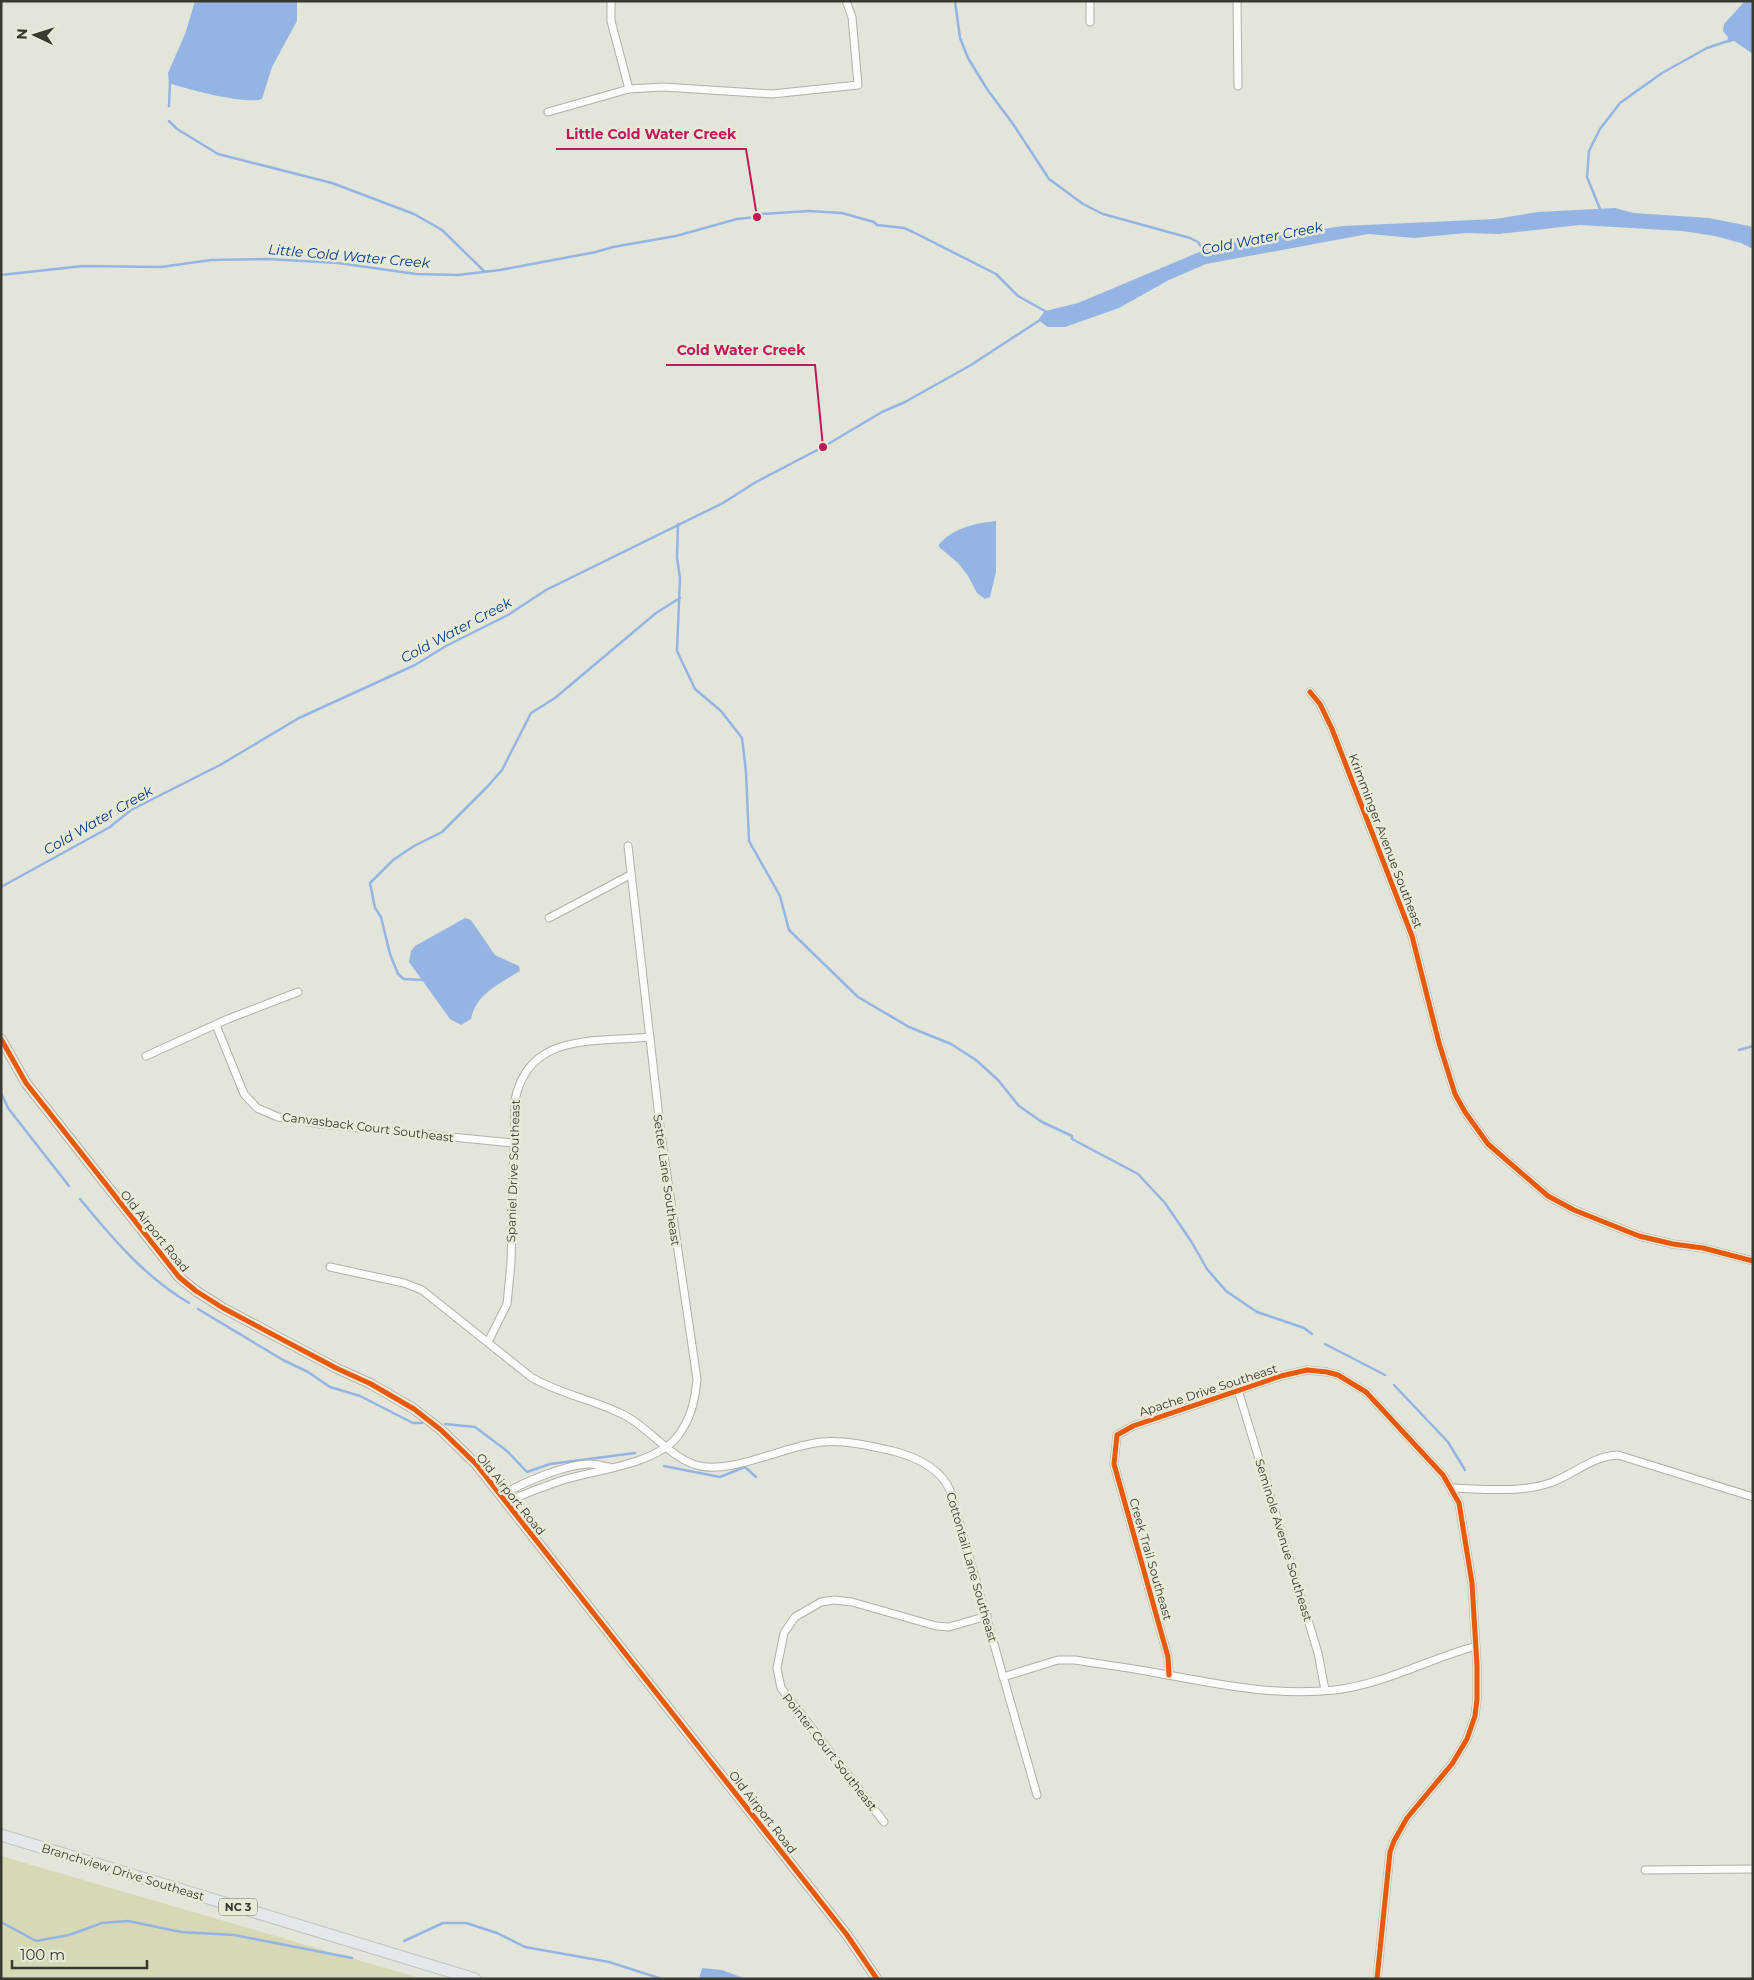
<svg xmlns="http://www.w3.org/2000/svg" width="1754" height="1980" viewBox="0 0 1754 1980" font-family="Montserrat,sans-serif">
<rect width="100%" height="100%" fill="#e4e5da"/>
<path fill="#d7d9b6" d="M1 1856 423 1979H1Z"/>
<g fill="#94b5e4">
<path d="M195 1H297V21L272 67 262 99C246 105 186 89 169 83L168 73 185 34Z"/>
<path d="M1745 1H1753V54L1734 41 1727 43 1728 37 1723 31 1724 24Z"/>
<path d="M1615 208 1634 213 1709 218 1749 226 1753 228V249L1741 243 1715 236 1682 231 1580 225 1499 234 1466 233 1414 238 1368 234 1206 264 1169 280 1119 308 1065 327H1048L1038 320 1045 311 1078 303 1204 250 1214 248 1216 245 1343 226 1495 219 1538 212Z"/>
<path d="M996 521V572L990 597 985 599 977 593 968 576 958 563 939 547V544C954 528 975 523 996 521Z"/>
<path d="M465 918 471 920 495 955 519 966 520 971C499 984 476 994 471 1019L461 1025 450 1019 409 962 411 951 415 946Z"/>
<path d="M702 1968 722 1970 746 1979H699Z"/>
</g>
<g fill="none" stroke-linecap="round" stroke-linejoin="round">
<g stroke="#94b5e4" stroke-width="2.5">
<path d="M955 1 960 38 968 58 987 89 1013 124 1049 179 1083 204 1103 214 1190 238 1198 242 1205 253"/>
<path d="M169 106 170 82"/>
<path d="M169 121 177 129 218 154 332 183 414 214 442 230 484 271"/>
<path d="M1600 209 1587 177 1589 151 1600 129 1620 103 1662 73 1707 48 1728 41"/>
<path d="M1 275 83 266 161 267 211 260 267 259 338 263 416 274 458 275 500 270 596 252 613 247 676 236 737 219 757 217 760 214 809 211 842 213 874 222 877 225 904 228 913 232 996 274 1018 296 1045 311V314"/>
<path d="M678 524 677 558 680 578 677 651 695 689 721 711 742 738 746 772 749 841 780 896 789 930 858 997 909 1027 951 1044 976 1060 998 1080 1019 1106 1042 1122 1072 1136V1139L1138 1174 1165 1203 1191 1241 1207 1269 1226 1291 1257 1312 1304 1328 1312 1334"/>
<path d="M1 887 110 827 131 810 220 765 299 718 415 665 446 646 508 615 546 590 723 503 756 482 823 447 882 412 905 402 971 365 1040 320"/>
<path d="M423 980 404 979 398 974 390 954 381 917 375 908 370 883 393 860 414 846 442 832 488 786 502 770 531 713 555 698 656 613 680 598"/>
<path d="M1739 1050 1753 1046"/>
<path d="M1 1093 8 1108 69 1186"/>
<path d="M80 1199C113 1239 145 1277 189 1303"/>
<path d="M198 1309 283 1360 308 1372 330 1387 360 1396 413 1423H422"/>
<path d="M1325 1344 1385 1375"/>
<path d="M1394 1385 1448 1442 1465 1470"/>
<path d="M445 1424 475 1427 507 1451 527 1472 550 1464 635 1453"/>
<path d="M664 1466 720 1477 745 1467 756 1477"/>
<path d="M1 1922 36 1941 69 1935 102 1923 128 1921 181 1932 234 1935 352 1958"/>
<path d="M404 1941 443 1923H466L497 1933 525 1947 609 1962 662 1979"/>
</g>
<g stroke="#b0b0a8" stroke-width="9">
<g id="minor">
<path d="M611 1V21L629 89"/>
<path d="M1237 1 1238 86"/>
<path d="M1090 22V1"/>
<path d="M548 112 629 89 663 87 772 94 858 85 852 17 846 1"/>
<path d="M1310 692 1320 704 1332 729 1412 936 1439 1043 1455 1094 1465 1112 1488 1144 1548 1196 1574 1210 1639 1236 1673 1244 1703 1248 1753 1261"/>
<path d="M549 918 630 875"/>
<path d="M216 1025 244 1094 257 1108 278 1117 320 1124 513 1143"/>
<path d="M146 1056 228 1019 298 992"/>
<path d="M330 1267 404 1283 422 1290 531 1377C559 1394 592 1399 622 1414 648 1426 669 1457 696 1465 729 1476 786 1445 822 1442 845 1440 871 1446 893 1451 916 1457 940 1468 950 1490L1037 1795"/>
<path d="M488 1342 507 1304 511 1263 515 1100C529 1031 596 1043 650 1037"/>
<path d="M1238 1390 1318 1653 1325 1690"/>
<path d="M1452 1488C1484 1489 1520 1493 1550 1483 1573 1475 1592 1456 1618 1455L1753 1497"/>
<path d="M501 1496C521 1483 566 1464 590 1464 596 1464 603 1466 609 1467"/>
<path d="M506 1502C524 1494 542 1487 560 1481 594 1470 654 1465 677 1437 691 1419 695 1401 697 1379L661 1135 628 846"/>
<path d="M1169 1675 1168 1657 1114 1464 1117 1435 1133 1426 1281 1376 1307 1370 1327 1372 1338 1375 1366 1392 1443 1475 1459 1503 1472 1583 1477 1666V1699L1475 1716 1467 1739 1452 1764 1407 1818 1394 1841 1390 1852 1377 1979"/>
<path d="M1003 1677 1058 1660H1075C1099 1664 1123 1667 1146 1671 1208 1682 1271 1697 1335 1690 1384 1684 1429 1659 1476 1646"/>
<path d="M884 1822 781 1688 777 1668 784 1633 795 1617 821 1602 834 1600 852 1602 936 1626 949 1627 987 1616"/>
<path d="M1645 1870 1753 1869"/>
</g>
</g>
<g stroke="#b0b0a8" stroke-width="11">
<path id="tertiary" d="M1 1039 26 1083 179 1277 196 1291 223 1308 336 1368 371 1384 414 1409 441 1430 476 1464 847 1935 877 1979"/>
</g>
<g stroke="#c2c3bd" stroke-width="13">
<path id="primary" d="M1 1835 475 1979"/>
</g>
<use href="#minor" stroke="#fbfbf9" stroke-width="7"/>
<use href="#tertiary" stroke="#fbfbf9" stroke-width="9"/>
<use href="#primary" stroke="#e4e8ed" stroke-width="11"/>
<g stroke="#e8e9d6" stroke-width="8">
<g id="cycleway">
<path d="M1310 692 1320 704 1332 729 1412 936 1439 1043 1455 1094 1465 1112 1488 1144 1548 1196 1574 1210 1639 1236 1673 1244 1703 1248 1753 1261"/>
<path d="M1 1039 26 1083 179 1277 196 1291 223 1308 336 1368 371 1384 414 1409 441 1430 476 1464 847 1935 877 1979"/>
<path d="M1169 1675 1168 1657 1114 1464 1117 1435 1133 1426 1281 1376 1307 1370 1327 1372 1338 1375 1366 1392 1443 1475 1459 1503 1472 1583 1477 1666V1699L1475 1716 1467 1739 1452 1764 1407 1818 1394 1841 1390 1852 1377 1979"/>
</g>
</g>
<use href="#cycleway" stroke="#e8590c" stroke-width="5"/>
</g>
<g text-anchor="middle" dominant-baseline="central" stroke-width="5" stroke-linejoin="round" paint-order="stroke">
<rect fill="#e8e9d6" stroke="#6d6e62" stroke-width="1" x="219" y="1898.5" width="38" height="17" rx="4"/>
<g font-size="11" font-weight="bold" fill="#383931">
<text x="238" y="1907">NC 3</text>
</g>
<g font-size="12" fill="#383931" stroke="#e8e9d6">
<text transform="translate(1386 841) rotate(69)">Krimminger Avenue Southeast</text>
<text transform="translate(368 1127) rotate(7)">Canvasback Court Southeast</text>
<text transform="translate(513 1171) rotate(-88)">Spaniel Drive Southeast</text>
<text transform="translate(667 1180) rotate(82)">Setter Lane Southeast</text>
<text transform="translate(155 1231) rotate(51)">Old Airport Road</text>
<text transform="translate(1208 1390) rotate(-18)">Apache Drive Southeast</text>
<text transform="translate(511 1494) rotate(51)">Old Airport Road</text>
<text transform="translate(1284 1540) rotate(73)">Seminole Avenue Southeast</text>
<text transform="translate(1151 1559) rotate(74)">Creek Trail Southeast</text>
<text transform="translate(972 1567) rotate(74)">Cottontail Lane Southeast</text>
<text transform="translate(830 1752) rotate(52)">Pointer Court Southeast</text>
<text transform="translate(763 1812) rotate(52)">Old Airport Road</text>
<text transform="translate(123 1872) rotate(17)">Branchview Drive Southeast</text>
</g>
<g font-size="14" font-style="italic" fill="#003d90" stroke="#e8e9d6">
<text transform="translate(1262 238) rotate(-11)">Cold Water Creek</text>
<text transform="translate(349 256) rotate(5)">Little Cold Water Creek</text>
<text transform="translate(456 630) rotate(-28)">Cold Water Creek</text>
<text transform="translate(98 820) rotate(-30)">Cold Water Creek</text>
</g>
</g>
<path fill="none" stroke="#c2185b" stroke-width="2" d="M757 217L746 149H556M823 447L815 365H666"/>
<g fill="#c2185b" stroke="#e8e9d6" stroke-width="2">
<circle cx="757" cy="217" r="5"/>
<circle cx="823" cy="447" r="5"/>
</g>
<g font-size="14" text-anchor="middle" font-weight="bold" fill="#c2185b" stroke="#e8e9d6" stroke-width="5" stroke-linejoin="round" paint-order="stroke">
<text x="651" y="139">Little Cold Water Creek</text>
<text x="741" y="355">Cold Water Creek</text>
</g>
<rect width="1754" height="1980" fill="none" stroke="#383931" stroke-width="5"/>
<g transform="translate(35 35) rotate(274)" stroke="#e8e9d6" stroke-width="4" paint-order="stroke">
<path d="M0-4L9 19L0 12L-9 19Z" fill="#383931"/>
<text y="-8" font-size="14" font-weight="bold" text-anchor="middle" fill="#383931">N</text>
</g>
<path d="M12 1960v8h135v-8" fill="none" stroke="#383931" stroke-width="2.5"/>
<text x="20" y="1960" font-size="15" fill="#383931" stroke="#e8e9d6" stroke-width="4" paint-order="stroke">100 m</text>
</svg>
